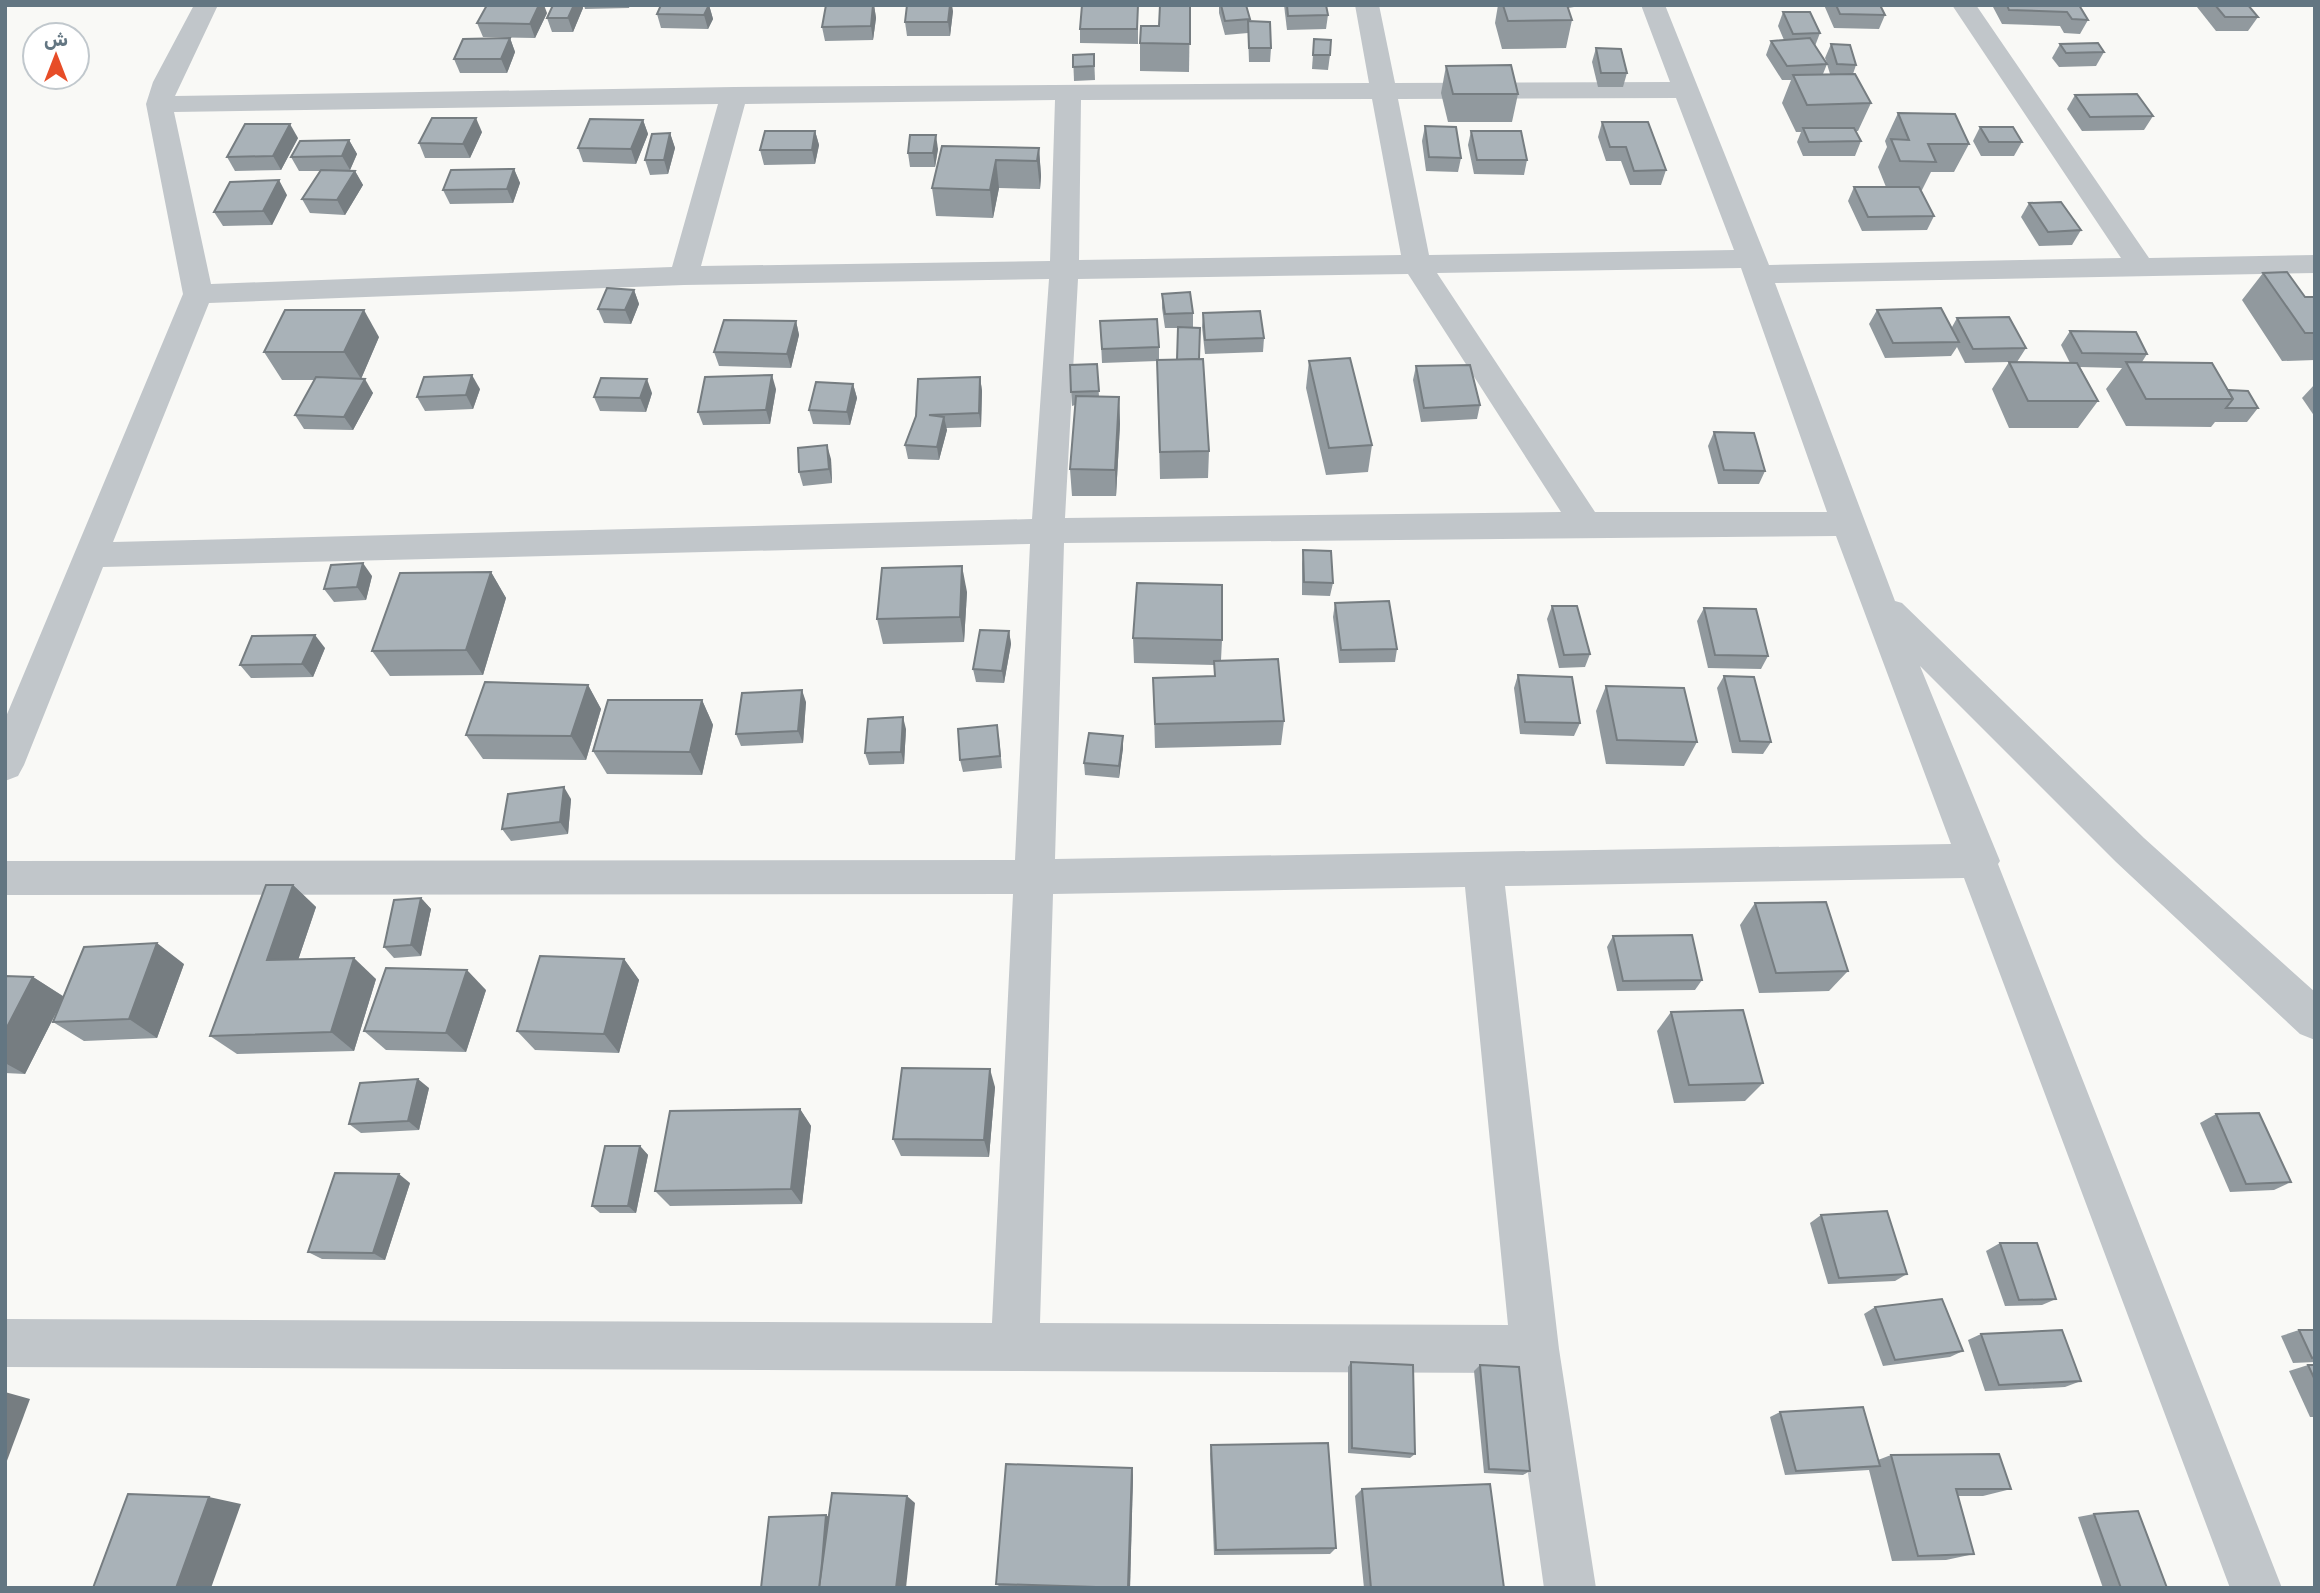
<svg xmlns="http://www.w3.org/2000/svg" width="2320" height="1593" viewBox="0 0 2320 1593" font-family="Rubik,'Noto Sans Arabic',sans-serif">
<rect width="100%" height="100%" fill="#f9f9f6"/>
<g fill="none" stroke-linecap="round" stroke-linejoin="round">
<path fill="#c1c6ca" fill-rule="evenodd" d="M194 5H218L175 96 734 87 1369 83 1355 5H1379L1395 83 1670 82 1641 5H1665L1769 265 2121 258 1952 5H1976L2149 258 2315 255V273L1775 283 1895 601 1902 603 2144 838 2315 992V1040L2300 1034 2116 862 1920 666 2000 861 1998 864 2282 1588H2230L1964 878 1505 886 1559 1349 1596 1588H1544L1514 1373 5 1367V1319L992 1323 1013 894 5 895V861L1015 860 1030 544 103 567 24 765 18 776 5 781V719L183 294 146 104 153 82ZM1676 98 1734 250 1429 255 1398 99ZM1372 99 1401 255 1079 260 1081 100ZM1055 100 1050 261 701 266 745 104ZM718 104 672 267 211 284 174 112ZM1741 268 1827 512H1595L1437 273ZM1408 274 1561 512 1065 518 1078 279ZM1049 279 1032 519 113 542 209 303 684 285ZM1836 536 1951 844 1055 859 1064 543ZM1465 887 1508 1325 1040 1323 1053 894Z"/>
</g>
<g fill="#91999e" fill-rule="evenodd">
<path d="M298 5H324L323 7Z"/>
<path d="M553 5H582L583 8 573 32H552L547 18Z"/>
<path d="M584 5H630L629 8 585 9Z"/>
<path d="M709 5 713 19 708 29 661 28 657 14Z"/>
<path d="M874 5 876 18 873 40 825 41 822 27Z"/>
<path d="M1190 5 1189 72 1140 71V43L1159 26Z"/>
<path d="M1219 5H1246L1250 21 1271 48 1270 62H1249L1248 33 1225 35 1219 13Z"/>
<path d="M1284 5H1326L1328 15 1326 29 1287 30Z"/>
<path d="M1498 5H1574V7L1568 8 1572 20 1566 48 1502 49 1495 23Z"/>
<path d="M1824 5H1880L1885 15 1879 29 1834 28Z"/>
<path d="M1994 5H2079L2088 20 2080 34 2064 33 2060 26 2002 24 1993 7Z"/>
<path d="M2198 5H2248L2258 17 2248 31H2216L2197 7Z"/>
<path d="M953 11 950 36H907L905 22Z"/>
<path d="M1783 12 1820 33 1815 46 1827 63 1825 58 1831 44 1856 65 1853 74 1871 103 1858 131H1856L1861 141 1855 156H1803L1797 142 1801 132H1796L1782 103 1791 80H1782L1766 55 1771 41 1784 40 1778 26ZM1827 64 1830 74H1823Z"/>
<path d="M547 13 535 38 483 37 477 23Z"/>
<path d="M1138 19V44L1080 43V29Z"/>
<path d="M510 38 515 52 507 73H460L454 59Z"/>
<path d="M1314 39 1330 55 1328 70 1312 69Z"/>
<path d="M2060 44 2104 52 2096 66 2059 67 2052 58Z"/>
<path d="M1596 48 1627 73 1623 87H1598L1592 62Z"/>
<path d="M1094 54 1095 80 1074 81 1073 55Z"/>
<path d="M1446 66 1518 94 1512 122H1448L1441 93Z"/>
<path d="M2075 95 2153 116 2144 130 2082 131 2067 109Z"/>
<path d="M1898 113 1969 144 1954 172H1931L1922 190H1921L1934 216 1927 230 1862 231 1848 201 1854 187H1886L1878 167 1887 147 1885 141Z"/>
<path d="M643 120 648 134 636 164 583 162 578 148Z"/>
<path d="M1602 122 1666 170 1661 185H1630L1621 161H1606L1598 137Z"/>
<path d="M1425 126 1461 158 1458 172 1426 171 1422 141Z"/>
<path d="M1980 127 2022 142 2014 156H1981L1973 141Z"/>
<path d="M815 131 819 145 815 164 764 165 760 150Z"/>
<path d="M1471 131 1527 160 1524 175 1474 174 1468 145Z"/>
<path d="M482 132 470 158H425L419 143Z"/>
<path d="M670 133 675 148 668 174 650 175 645 160Z"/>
<path d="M298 138 281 170 235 171 227 157Z"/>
<path d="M349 140 357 154 350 170 355 171 363 185 345 215 310 213 302 199 320 171H299L291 157Z"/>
<path d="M942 146 1039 148 1041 176 1040 189 999 188 993 218 936 216 932 188Z"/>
<path d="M938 149 935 167H910L908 153Z"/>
<path d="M514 169 520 183 513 203 450 204 443 190Z"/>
<path d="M287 195 272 225 223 226 214 212Z"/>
<path d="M2029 203 2081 230 2072 245 2039 246 2021 217Z"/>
<path d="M2263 273 2305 297H2315V360L2282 361 2242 300Z"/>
<path d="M634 290 639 304 631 324 604 323 598 309Z"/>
<path d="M1162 294 1193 313V327L1199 359 1209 451 1208 478 1160 479 1157 361 1102 363 1100 321 1159 347V360H1177L1178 328H1165L1162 308Z"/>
<path d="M1877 310 1952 327 1957 318 2026 348 2017 362 2070 363 2061 345 2070 331 2147 354 2142 362 2228 390 2258 408 2247 422H2215L2211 427 2126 426 2106 389 2122 368 2080 367 2098 401 2078 428H2009L1992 389 2009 362 1965 363 1957 347 1951 356 1885 358 1869 324Z"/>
<path d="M1203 313 1264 338 1263 352 1205 354 1202 327Z"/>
<path d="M796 321 799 335 791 368 719 366 714 352Z"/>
<path d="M379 337 361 379 373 393 353 430 304 429 295 415 315 380H282L264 352Z"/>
<path d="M1309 361 1372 445 1368 472 1326 475 1306 388Z"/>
<path d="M1097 364 1099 397H1119L1120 424 1116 496H1072L1070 469 1075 405 1072 406 1070 365Z"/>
<path d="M1416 366 1480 405 1477 419 1421 422 1413 380Z"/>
<path d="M980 377 982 391 981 427 946 428 947 430 939 460 908 459 905 445 916 416Z"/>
<path d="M853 384 857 398 850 425 813 424 809 410Z"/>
<path d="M2315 384V417L2302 398Z"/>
<path d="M480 389 473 409 425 411 417 397Z"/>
<path d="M776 389 770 424 703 425 698 412Z"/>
<path d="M652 393 646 412 600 411 594 397Z"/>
<path d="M1714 432 1765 471 1759 484H1718L1708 446Z"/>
<path d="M831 459 832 483 803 486 799 472Z"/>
<path d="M1303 550 1333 583 1330 596 1302 595V564Z"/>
<path d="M491 572 506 598 483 675 390 676 372 651Z"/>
<path d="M372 576 366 600 334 602 324 589Z"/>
<path d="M967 592 964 642 883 644 877 619Z"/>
<path d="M1335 603 1397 649 1395 662 1339 663 1333 617Z"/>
<path d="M1552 606 1590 654 1585 667 1559 668 1547 619Z"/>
<path d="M1704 608 1768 656 1761 669 1708 668 1697 621Z"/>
<path d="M1009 631 1011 644 1004 683 976 682 973 669Z"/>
<path d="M1133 638 1222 640 1221 660 1284 721 1281 745 1155 748 1153 678 1214 676V665L1134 663Z"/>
<path d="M325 648 313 677 251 678 240 665Z"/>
<path d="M1518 675 1580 723 1574 736 1520 734 1514 688Z"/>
<path d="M1724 676 1771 742 1763 754 1732 753 1717 688Z"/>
<path d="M588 685 601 709 586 760 483 759 466 735Z"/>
<path d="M1606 686 1697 742 1684 766 1606 764 1596 711Z"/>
<path d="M702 700 713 725 702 775 607 774 593 751Z"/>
<path d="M806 702 803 743 741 746 736 734Z"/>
<path d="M906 729 904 764 869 765 865 753Z"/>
<path d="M1123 736V748L1119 778 1085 775 1084 763Z"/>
<path d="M999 737 1002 768 963 772 960 760Z"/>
<path d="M571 799 568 834 511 841 502 829Z"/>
<path d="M293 885 316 907 298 960 376 979 354 1051 237 1054 210 1036Z"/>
<path d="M421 898 431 909 421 956 394 958 384 947Z"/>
<path d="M1755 903 1848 971 1829 991 1759 993 1740 925Z"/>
<path d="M1613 936 1702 980 1695 990 1617 991 1607 947Z"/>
<path d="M624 959 639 980 619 1053 535 1050 517 1031Z"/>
<path d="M184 964 157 1038 84 1041 53 1022 57 1011 25 1074 5 1073V976L33 977 63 996Z"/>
<path d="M486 990 466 1052 386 1050 364 1031Z"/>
<path d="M1671 1012 1763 1083 1745 1101 1674 1103 1657 1031Z"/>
<path d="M995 1087 989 1157 901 1156 893 1139Z"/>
<path d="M429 1088 419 1130 361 1133 349 1124Z"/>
<path d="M800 1109 811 1126 802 1204 670 1206 655 1191Z"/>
<path d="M2216 1114 2291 1182 2274 1190 2230 1192 2200 1123Z"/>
<path d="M640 1146 648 1155 636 1213H600L592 1206Z"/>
<path d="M410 1183 385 1260 322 1259 308 1252Z"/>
<path d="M1821 1215 1907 1274 1895 1281 1828 1284 1810 1223Z"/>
<path d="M2000 1243 2056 1299 2042 1305 2005 1306 1986 1251Z"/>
<path d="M1875 1307 1963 1351 1950 1357 1883 1366 1864 1314Z"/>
<path d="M2299 1330H2315V1362L2293 1363 2281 1336Z"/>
<path d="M1981 1334 2081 1381 2065 1387 1985 1391 1968 1340Z"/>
<path d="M1351 1362 1415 1454 1410 1458 1348 1453V1367Z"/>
<path d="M1480 1365 1530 1471 1523 1475 1484 1473 1474 1371Z"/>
<path d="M2308 1365H2315V1417H2310L2289 1371Z"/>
<path d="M1780 1412 1878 1460 1891 1455 2011 1489 1983 1496H1958L1974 1554 1946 1560 1892 1561 1869 1470 1785 1475 1770 1417Z"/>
<path d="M1211 1445 1336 1548 1330 1554 1214 1555 1210 1454Z"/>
<path d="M1132 1468 1133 1476 1130 1588H1002L996 1584Z"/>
<path d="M1362 1489 1504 1588H1364L1355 1496Z"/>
<path d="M2094 1514 2167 1588H2103L2078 1517Z"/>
</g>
<g fill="#767d81">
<path d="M539 5H544L547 13 535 38 530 24Z"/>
<path d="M574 5H582L583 8 573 32 568 18Z"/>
<path d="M709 5 713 19 708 29 704 15Z"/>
<path d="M874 5 876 18 873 40 871 26Z"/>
<path d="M950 5H952L953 11 950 36 948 22Z"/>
<path d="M510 38 515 52 507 73 501 59Z"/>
<path d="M476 118 482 132 470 158 463 144Z"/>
<path d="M643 120 648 134 636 164 631 149Z"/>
<path d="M290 124 298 138 281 170 273 156Z"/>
<path d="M815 131 819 145 815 164 812 150Z"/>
<path d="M670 133 675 148 668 174 664 160Z"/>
<path d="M936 135 938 149 935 167 933 153Z"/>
<path d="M349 140 357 154 350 170 342 156Z"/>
<path d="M1039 148 1041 176 1040 189 1037 161Z"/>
<path d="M996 160 999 188 993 218 990 190Z"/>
<path d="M514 169 520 183 513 203 507 189Z"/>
<path d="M355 171 363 185 345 215 337 200Z"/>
<path d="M279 180 287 195 272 225 263 211Z"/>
<path d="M634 290 639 304 631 324 625 310Z"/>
<path d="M364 310 379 337 361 379 344 352Z"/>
<path d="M796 321 799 335 791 368 787 354Z"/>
<path d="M472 375 480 389 473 409 466 395Z"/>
<path d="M772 375 776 389 770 424 766 410Z"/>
<path d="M980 377 982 391 981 427 979 413Z"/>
<path d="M365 379 373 393 353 430 344 417Z"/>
<path d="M647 379 652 393 646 412 640 398Z"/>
<path d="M853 384 857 398 850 425 847 412Z"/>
<path d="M1119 397 1120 424 1116 496 1115 470Z"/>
<path d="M944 417 947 430 939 460 937 447Z"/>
<path d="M827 445 831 459 832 483 829 469Z"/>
<path d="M363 563 372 576 366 600 357 587Z"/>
<path d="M962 566 967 592 964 642 960 617Z"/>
<path d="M491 572 506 598 483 675 466 650Z"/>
<path d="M1009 631 1011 644 1004 683 1002 671Z"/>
<path d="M315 635 325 648 313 677 302 664Z"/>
<path d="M588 685 601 709 586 760 571 736Z"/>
<path d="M802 690 806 702 803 743 798 731Z"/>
<path d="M702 700 713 725 702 775 690 752Z"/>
<path d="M903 717 906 729 904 764 901 752Z"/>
<path d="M1123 736V748L1119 778V766Z"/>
<path d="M564 787 571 799 568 834 560 822Z"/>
<path d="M293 885 316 907 291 981 267 960Z"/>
<path d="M421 898 431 909 421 956 411 945Z"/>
<path d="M157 943 184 964 157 1038 129 1019Z"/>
<path d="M354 958 376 979 354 1051 331 1032Z"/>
<path d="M624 959 639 980 619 1053 604 1034Z"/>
<path d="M467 970 486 990 466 1052 446 1033Z"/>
<path d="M33 977 64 997 25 1074 5 1063V1031Z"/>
<path d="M990 1069 995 1087 989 1157 984 1140Z"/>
<path d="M418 1079 429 1088 419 1130 408 1121Z"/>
<path d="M800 1109 811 1126 802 1204 791 1189Z"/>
<path d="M640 1146 648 1155 636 1213 628 1206Z"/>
<path d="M399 1174 410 1183 385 1260 373 1253Z"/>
<path d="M5 1392 30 1399 5 1466Z"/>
<path d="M1132 1468 1133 1476 1130 1588H1128Z"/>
<path d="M907 1496 915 1503 906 1588H896Z"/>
<path d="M209 1497 241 1504 211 1588H176Z"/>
<path d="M826 1515 832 1519 820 1588Z"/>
</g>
<g fill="#a9b2b8" stroke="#767d81" stroke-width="2">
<path d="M487 5H539L530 24 477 23Z"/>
<path d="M553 5H574L568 18H547Z"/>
<path d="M661 5H709L704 15 657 14Z"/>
<path d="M826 5H873L871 26 822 27Z"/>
<path d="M907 5H950L948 22H905Z"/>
<path d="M1082 5H1138L1137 29H1080Z"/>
<path d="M1160 5H1190V44L1140 43 1141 26H1159Z"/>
<path d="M1221 5H1246L1250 19 1225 21Z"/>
<path d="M1287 5H1326L1328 15 1288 16Z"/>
<path d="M1503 5H1567L1572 20 1508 21Z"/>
<path d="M1836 5H1880L1885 15 1840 14Z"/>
<path d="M2007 5H2079L2088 20 2072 19 2067 12 2009 10Z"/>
<path d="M2215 5H2248L2258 17H2225Z"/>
<path d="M1783 12H1810L1820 33 1793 34Z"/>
<path d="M1248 21 1270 22 1271 48H1249Z"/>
<path d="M510 38 501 59H454L463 39Z"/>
<path d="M1810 38 1827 64 1787 66 1771 41Z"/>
<path d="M1314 39 1331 40 1330 55H1313Z"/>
<path d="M2098 43 2104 52 2066 53 2060 44Z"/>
<path d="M1831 44 1850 45 1856 65 1837 64Z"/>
<path d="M1596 48 1621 49 1627 73H1601Z"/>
<path d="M1094 54V66L1073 67V55Z"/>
<path d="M1511 65 1518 94H1453L1446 66Z"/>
<path d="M1855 74 1871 103 1807 105 1793 75Z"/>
<path d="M2137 94 2153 116 2090 117 2075 95Z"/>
<path d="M1898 113 1955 114 1969 144H1928L1936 162 1900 161 1891 139 1909 140Z"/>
<path d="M432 118H476L463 144 419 143Z"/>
<path d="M590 119 643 120 631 149 578 148Z"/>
<path d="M1602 122H1648L1666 170 1634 171 1626 147H1610Z"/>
<path d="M245 124H290L273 156 227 157Z"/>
<path d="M1425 126 1456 127 1461 158 1429 157Z"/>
<path d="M1980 127H2013L2022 142H1989Z"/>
<path d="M1803 128H1854L1861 141 1809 142Z"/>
<path d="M765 131H815L812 150H760Z"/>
<path d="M1471 131H1521L1527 160H1477Z"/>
<path d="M670 133 664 160H645L652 134Z"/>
<path d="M910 135H936L933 153H908Z"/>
<path d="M349 140 342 156 291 157 300 141Z"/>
<path d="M942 146 1039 148 1037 161 996 160 990 190 932 188Z"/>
<path d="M514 169 507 189 443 190 451 170Z"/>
<path d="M321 170 355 171 337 200 302 199Z"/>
<path d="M279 180 263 211 214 212 230 182Z"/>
<path d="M1854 187H1919L1934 216 1868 217Z"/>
<path d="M2061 202 2081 230 2048 232 2029 203Z"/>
<path d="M2287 272 2305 297H2315V333H2305L2263 273Z"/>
<path d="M607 288 634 290 625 310 598 309Z"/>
<path d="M1190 292 1193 313 1165 314 1162 294Z"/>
<path d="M1941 308 1959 342 1893 343 1877 310Z"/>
<path d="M285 310H364L344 352H264Z"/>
<path d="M1260 311 1264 338 1205 340 1203 313Z"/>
<path d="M2009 317 2026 348 1973 349 1957 318Z"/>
<path d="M1157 319 1159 347 1102 349 1100 321Z"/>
<path d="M724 320 796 321 787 354 714 352Z"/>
<path d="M1178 327 1200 328 1199 359 1177 360Z"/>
<path d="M2070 331 2136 332 2147 354 2082 353Z"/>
<path d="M1350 358 1372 445 1329 448 1309 361Z"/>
<path d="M1203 359 1209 451 1160 452 1157 360Z"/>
<path d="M2009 362 2077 363 2098 401H2028Z"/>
<path d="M2126 362 2212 363 2233 399H2146Z"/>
<path d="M1097 364 1099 391 1071 392 1070 365Z"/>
<path d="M1470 365 1480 405 1424 408 1416 366Z"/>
<path d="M472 375 466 395 417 397 424 377Z"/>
<path d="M772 375 766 410 698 412 705 377Z"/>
<path d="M316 377 365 379 344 417 295 415Z"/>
<path d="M980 377 979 413 929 415 944 417 937 447 905 445 916 416 918 379Z"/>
<path d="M601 378 647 379 640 398 594 397Z"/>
<path d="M816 382 853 384 847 412 809 410Z"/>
<path d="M2228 390 2248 391 2258 408H2226L2233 399Z"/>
<path d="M1076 396 1119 397 1115 470 1070 469Z"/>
<path d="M1714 432 1754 433 1765 471 1724 470Z"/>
<path d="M827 445 829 469 799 472 798 448Z"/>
<path d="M1303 550 1331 551 1333 583 1304 582Z"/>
<path d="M363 563 357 587 324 589 331 565Z"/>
<path d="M962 566 960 617 877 619 882 568Z"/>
<path d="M491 572 466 650 372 651 400 573Z"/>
<path d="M1137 583 1222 585V640L1133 638Z"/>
<path d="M1389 601 1397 649 1341 650 1335 603Z"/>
<path d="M1552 606H1577L1590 654 1564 655Z"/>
<path d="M1704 608 1756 609 1768 656 1715 655Z"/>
<path d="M980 630 1009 631 1002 671 973 669Z"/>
<path d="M315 635 302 664 240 665 252 636Z"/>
<path d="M1278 659 1284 721 1155 724 1153 678 1215 676 1214 661Z"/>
<path d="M1518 675 1572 677 1580 723 1525 722Z"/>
<path d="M1724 676 1754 677 1771 742 1740 741Z"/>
<path d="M485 682 588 685 571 736 466 735Z"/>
<path d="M1606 686 1684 688 1697 742 1617 740Z"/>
<path d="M802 690 798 731 736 734 742 693Z"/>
<path d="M608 700H702L690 752 593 751Z"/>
<path d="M903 717 901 752 865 753 868 719Z"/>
<path d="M997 725 1000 756 960 760 958 729Z"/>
<path d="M1089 733 1123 736 1119 766 1084 763Z"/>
<path d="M564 787 560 822 502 829 508 794Z"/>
<path d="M266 885H293L267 960 354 958 331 1032 210 1036Z"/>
<path d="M421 898 411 945 384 947 394 900Z"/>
<path d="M1826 902 1848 971 1776 973 1755 903Z"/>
<path d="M1692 935 1702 980 1623 981 1613 936Z"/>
<path d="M157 943 129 1019 53 1022 84 947Z"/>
<path d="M540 956 624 959 604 1034 517 1031Z"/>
<path d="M386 968 467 970 446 1033 364 1031Z"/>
<path d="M5 976 33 977 5 1031Z"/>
<path d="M1743 1010 1763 1083 1689 1085 1671 1012Z"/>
<path d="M902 1068 990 1069 984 1140 893 1139Z"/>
<path d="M418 1079 408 1121 349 1124 360 1083Z"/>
<path d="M800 1109 791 1189 655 1191 670 1111Z"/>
<path d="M2259 1113 2291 1182 2246 1184 2216 1114Z"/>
<path d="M605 1146H640L628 1206H592Z"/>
<path d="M335 1173 399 1174 373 1253 308 1252Z"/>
<path d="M1887 1211 1907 1274 1839 1278 1821 1215Z"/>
<path d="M2000 1243H2037L2056 1299 2019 1300Z"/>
<path d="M1942 1299 1963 1351 1895 1360 1875 1307Z"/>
<path d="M2062 1330 2081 1381 1999 1385 1981 1334Z"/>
<path d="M2299 1330H2315V1357L2312 1358Z"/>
<path d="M1351 1362 1413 1365 1415 1454 1352 1448Z"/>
<path d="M1480 1365 1519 1367 1530 1471 1489 1469Z"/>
<path d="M2308 1365H2315V1380Z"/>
<path d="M1863 1407 1880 1466 1796 1471 1780 1412Z"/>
<path d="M1328 1443 1336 1548 1216 1550 1211 1445Z"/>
<path d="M1999 1454 2011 1489H1956L1974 1554 1918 1556 1891 1455Z"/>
<path d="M1006 1464 1132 1468 1128 1588 996 1584Z"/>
<path d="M1490 1484 1504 1588H1371L1362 1489Z"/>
<path d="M832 1493 907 1496 896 1588H819Z"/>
<path d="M128 1494 209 1497 176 1588H93Z"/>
<path d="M2138 1511 2167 1588H2121L2094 1514Z"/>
<path d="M826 1515 822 1563 819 1588H761L769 1517Z"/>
</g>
<rect width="2320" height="1593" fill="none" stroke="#637682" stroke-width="14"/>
<g transform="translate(56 56)"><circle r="33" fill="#ffffff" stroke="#c1c8cd" stroke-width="2"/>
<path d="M0-5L12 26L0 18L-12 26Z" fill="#e74d28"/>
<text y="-10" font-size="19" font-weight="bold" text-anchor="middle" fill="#637682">ش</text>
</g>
</svg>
